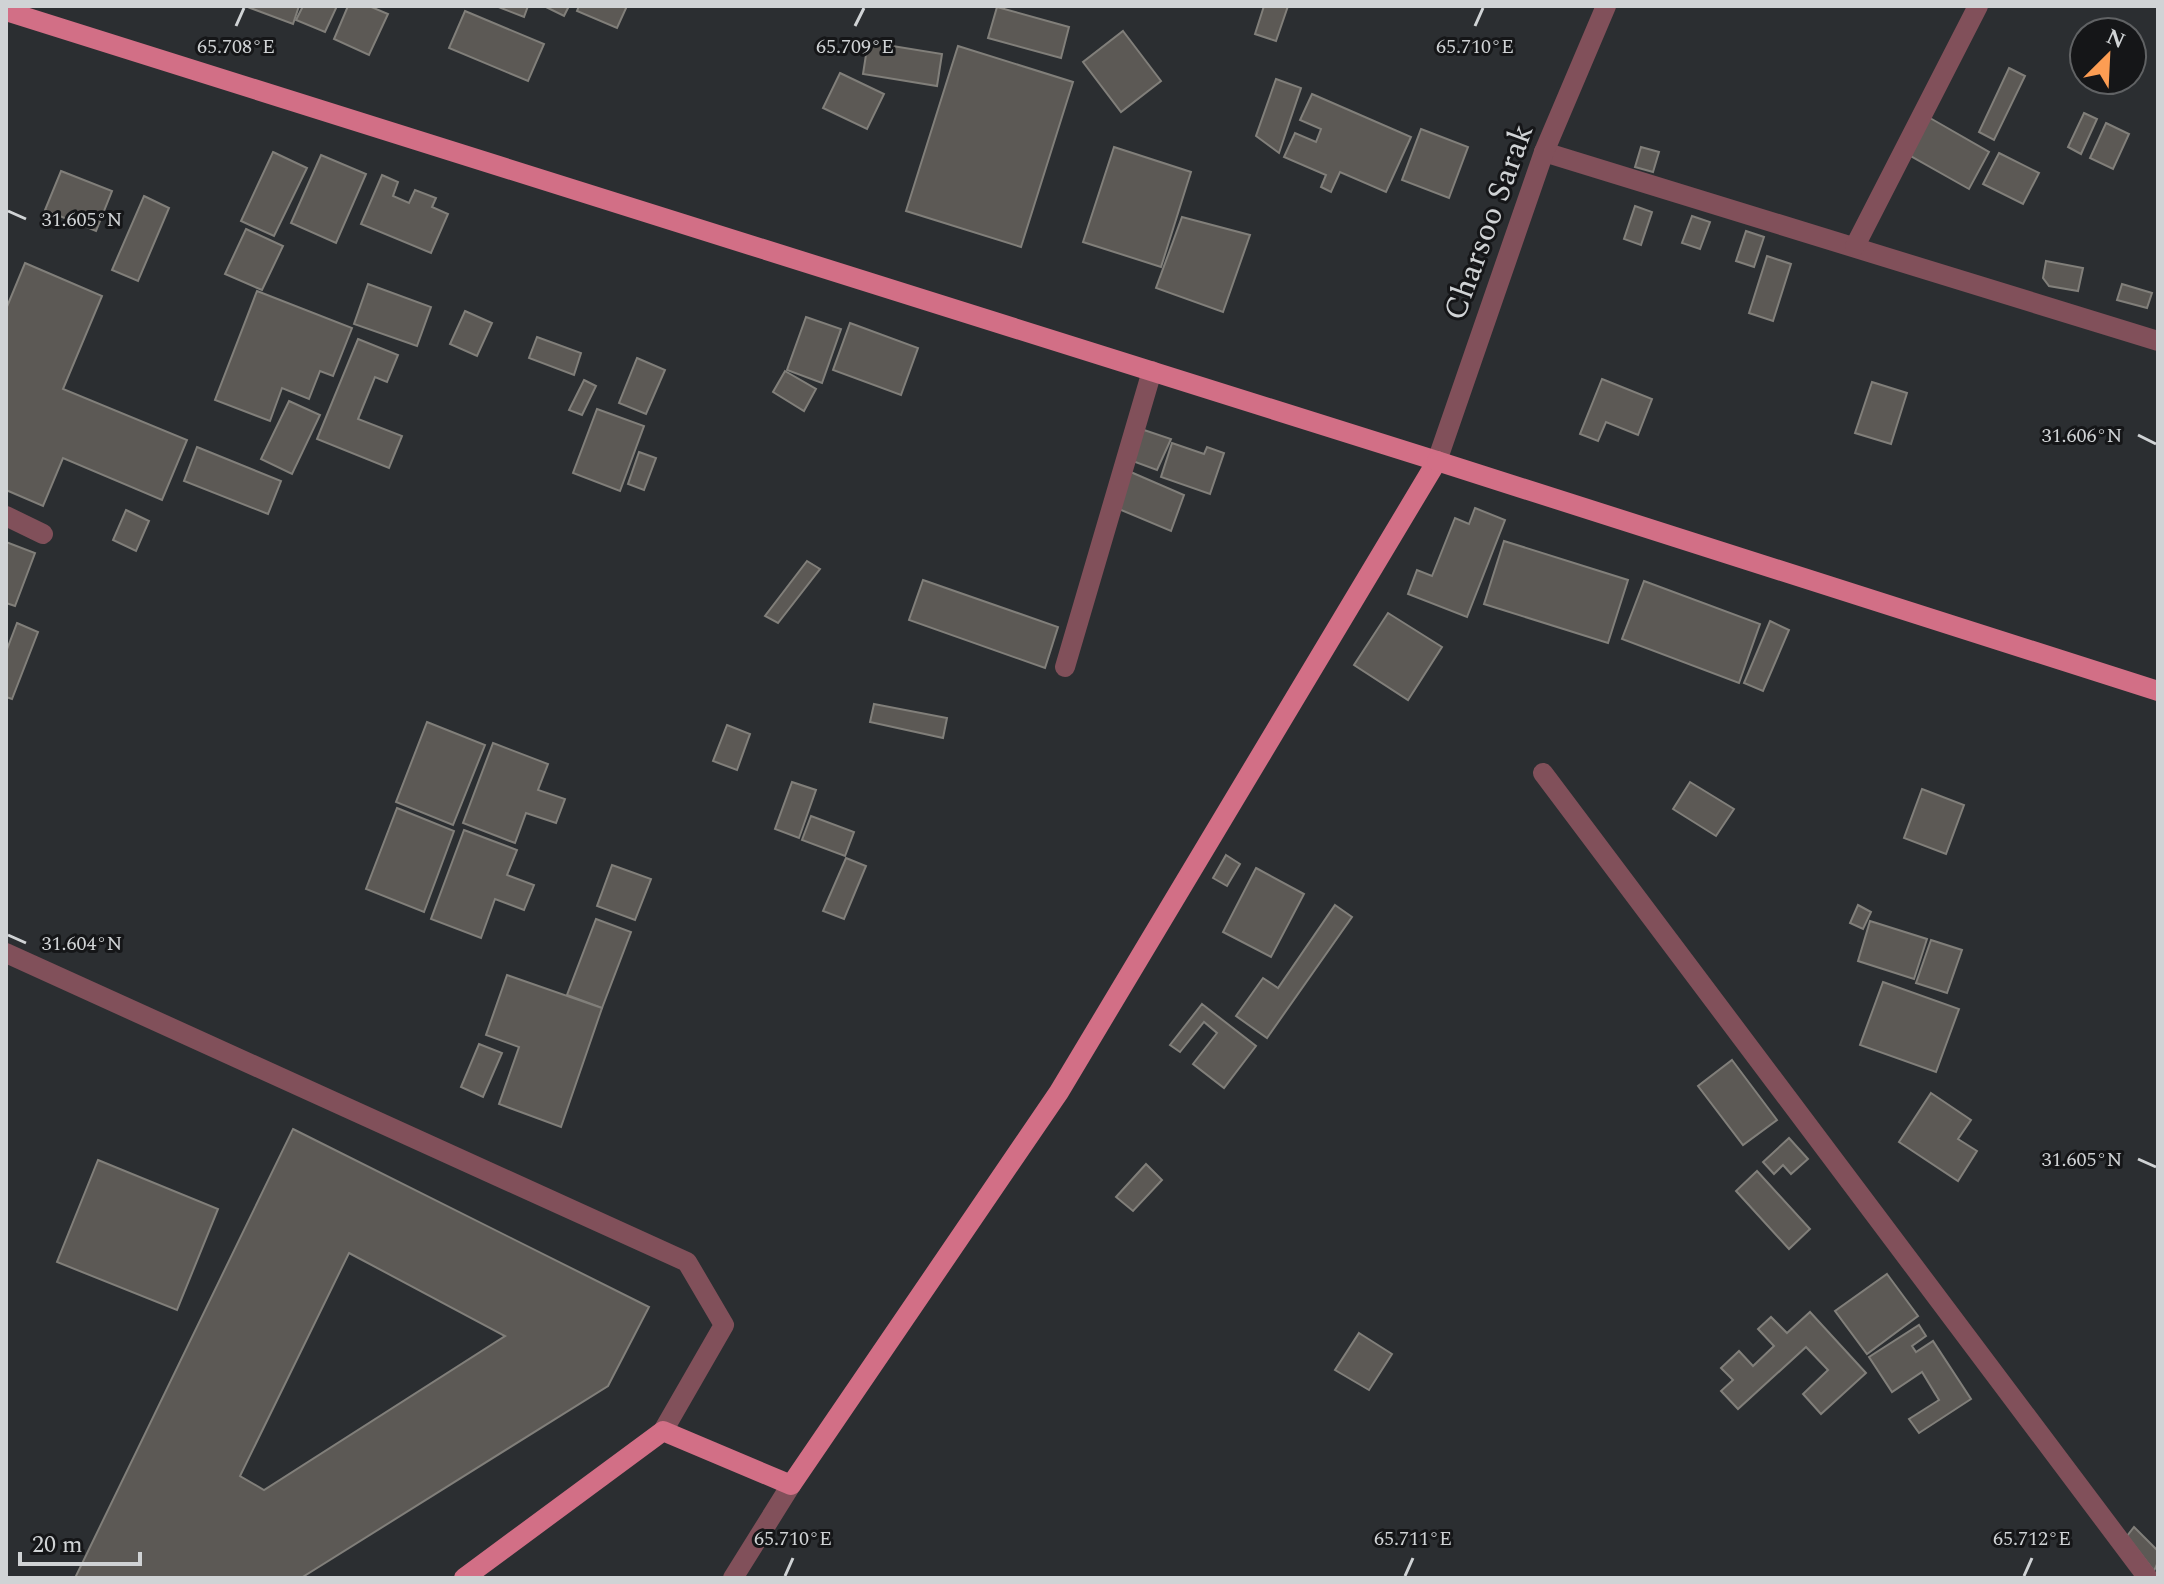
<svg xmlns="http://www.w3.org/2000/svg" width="2164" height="1584" viewBox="0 0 2164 1584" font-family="Spectral,serif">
<rect width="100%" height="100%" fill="#2b2e31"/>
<g fill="#5c5955" stroke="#817f7a" stroke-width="2" fill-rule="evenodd">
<path d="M245 6H299L293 24Z"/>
<path d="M303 6H337L325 32 296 20Z"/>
<path d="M348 6H369L388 14 369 55 334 39Z"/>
<path d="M496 6H528L524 17Z"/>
<path d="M544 6H569L564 16Z"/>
<path d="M579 6H627L617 28 577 11Z"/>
<path d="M1264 6H1288L1276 41 1255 34Z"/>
<path d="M997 7 1069 27 1061 58 988 38Z"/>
<path d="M465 11 544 44 528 81 449 48Z"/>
<path d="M1123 31 1161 81 1121 112 1083 62Z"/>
<path d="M868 42 942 54 937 86 863 74Z"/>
<path d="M958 46 1073 82 1021 247 906 211Z"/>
<path d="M2009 68 2025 76 1994 140 1979 132Z"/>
<path d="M840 73 884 94 867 129 823 108Z"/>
<path d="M1276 79 1301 88 1279 153 1256 136Z"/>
<path d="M1312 94 1411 137 1386 192 1340 172 1331 192 1321 187 1326 175 1284 157 1295 133 1316 142 1321 129 1300 120Z"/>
<path d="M2084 113 2097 119 2081 154 2068 147Z"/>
<path d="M1930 118 1989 152 1969 189 1909 155Z"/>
<path d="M2106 123 2129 134 2113 169 2090 158Z"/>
<path d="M1421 129 1468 147 1449 198 1402 180Z"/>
<path d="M1114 147 1191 172 1161 267 1083 242Z"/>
<path d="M1641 147 1659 152 1653 172 1635 167Z"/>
<path d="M273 152 307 168 274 236 241 221Z"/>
<path d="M1999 153 2039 173 2023 204 1983 184Z"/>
<path d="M321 155 366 174 336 243 291 223Z"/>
<path d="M61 171 112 191 96 231 45 210Z"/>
<path d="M382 175 398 182 393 196 409 203 415 190 436 198 432 207 448 214 431 253 361 224Z"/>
<path d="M144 196 169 208 138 281 112 270Z"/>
<path d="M1635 206 1652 212 1641 245 1624 239Z"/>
<path d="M1692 216 1710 222 1700 249 1682 243Z"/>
<path d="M1182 217 1250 235 1223 312 1156 288Z"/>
<path d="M246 229 283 246 262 290 225 274Z"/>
<path d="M1746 231 1764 237 1754 267 1736 261Z"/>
<path d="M1767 256 1791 264 1773 321 1749 313Z"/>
<path d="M2046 261 2083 268 2078 291 2049 286 2043 278Z"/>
<path d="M25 263 102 296 63 389 187 440 162 500 63 458 43 506 6 490V309Z"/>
<path d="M368 284 431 307 417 346 354 324Z"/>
<path d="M2122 284 2152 293 2147 308 2117 300Z"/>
<path d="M257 291 352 328 333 376 320 371 309 399 282 388 270 421 215 400Z"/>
<path d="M465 311 492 323 477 356 450 344Z"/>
<path d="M806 317 841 329 822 383 787 370Z"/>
<path d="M850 323 918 348 901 395 833 370Z"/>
<path d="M537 337 581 353 574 375 529 358Z"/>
<path d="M358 339 398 355 387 382 375 377 358 419 402 436 389 468 317 439Z"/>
<path d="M637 358 665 370 646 414 619 403Z"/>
<path d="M785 371 816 389 804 411 773 392Z"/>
<path d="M1602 379 1652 399 1638 435 1606 422 1598 441 1580 434Z"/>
<path d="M584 380 596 386 582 415 569 410Z"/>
<path d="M1872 382 1907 393 1891 444 1855 433Z"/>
<path d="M289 401 320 415 292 474 261 459Z"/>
<path d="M597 409 644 426 620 491 573 473Z"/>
<path d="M1138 428 1171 439 1157 470 1127 459Z"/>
<path d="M1172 443 1204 454 1207 447 1224 453 1210 494 1161 477Z"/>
<path d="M197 447 281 481 268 514 184 481Z"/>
<path d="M639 452 656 458 644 490 628 484Z"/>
<path d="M1126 470 1184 495 1171 531 1114 507Z"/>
<path d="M1475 508 1505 520 1467 617 1408 594 1417 570 1432 576 1455 518 1469 524Z"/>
<path d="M126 510 149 521 136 551 113 540Z"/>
<path d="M1504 541 1628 580 1608 643 1484 604Z"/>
<path d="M6 542 35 553 15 606 6 603Z"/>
<path d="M807 561 820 569 778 623 765 616Z"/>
<path d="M923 580 1058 627 1045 668 909 620Z"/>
<path d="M1644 581 1760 624 1739 683 1622 639Z"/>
<path d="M1388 613 1442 647 1408 700 1354 665Z"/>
<path d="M1770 621 1789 630 1763 691 1744 683Z"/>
<path d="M17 623 38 632 12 699 6 697V652Z"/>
<path d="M874 704 947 718 943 738 870 722Z"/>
<path d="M427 722 485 745 453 825 396 802Z"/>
<path d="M727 725 750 734 737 770 713 761Z"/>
<path d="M493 743 548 764 538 790 565 799 556 823 526 813 515 843 463 823Z"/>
<path d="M792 782 816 790 799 838 775 829Z"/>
<path d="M1690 782 1734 809 1716 836 1673 809Z"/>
<path d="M1922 789 1964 805 1946 854 1904 838Z"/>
<path d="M397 808 454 831 424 912 366 889Z"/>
<path d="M811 816 854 832 845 856 802 840Z"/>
<path d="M464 830 517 850 507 875 534 885 524 910 495 899 481 938 431 919Z"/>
<path d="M1226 855 1240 864 1227 886 1213 878Z"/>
<path d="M846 858 866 866 844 919 823 911Z"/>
<path d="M612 865 651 879 635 920 597 906Z"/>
<path d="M1256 868 1304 894 1271 957 1223 932Z"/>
<path d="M1335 905 1352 917 1267 1038 1236 1016 1263 978 1278 988Z"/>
<path d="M1858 905 1871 912 1863 929 1850 923Z"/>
<path d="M596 919 631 932 602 1008 567 995Z"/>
<path d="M1870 921 1927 939 1914 979 1858 961Z"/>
<path d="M1931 940 1962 950 1947 993 1916 983Z"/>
<path d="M507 975 602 1008 561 1127 499 1104 519 1047 486 1035Z"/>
<path d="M1883 982 1959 1009 1936 1072 1860 1045Z"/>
<path d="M1202 1004 1256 1046 1224 1088 1193 1064 1217 1033 1204 1022 1180 1052 1170 1045Z"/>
<path d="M479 1044 502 1053 483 1097 461 1087Z"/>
<path d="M1732 1060 1777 1120 1743 1145 1698 1086Z"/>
<path d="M1931 1093 1971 1120 1958 1139 1977 1151 1958 1181 1899 1142Z"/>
<path d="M293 1129 649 1307 608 1386 301 1578H75ZM349 1253 505 1336 264 1490 240 1476Z"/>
<path d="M1789 1138 1808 1159 1791 1174 1783 1165 1774 1174 1763 1162Z"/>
<path d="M98 1160 218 1209 177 1310 57 1262Z"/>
<path d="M1146 1164 1162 1180 1133 1211 1116 1197Z"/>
<path d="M1757 1171 1810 1229 1789 1249 1736 1191Z"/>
<path d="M1887 1274 1918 1316 1867 1354 1835 1311Z"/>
<path d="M1810 1312 1866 1373 1821 1414 1803 1394 1828 1370 1806 1347 1738 1409 1721 1391 1733 1380 1721 1368 1739 1351 1753 1366 1774 1346 1758 1329 1771 1317 1787 1333Z"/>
<path d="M1919 1325 1926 1336 1912 1346 1916 1352 1933 1341 1971 1399 1919 1433 1909 1419 1939 1400 1922 1372 1892 1392 1869 1357Z"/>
<path d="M1359 1333 1392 1354 1369 1390 1335 1370Z"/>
<path d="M2134 1527 2158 1551V1562L2154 1571 2127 1536Z"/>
</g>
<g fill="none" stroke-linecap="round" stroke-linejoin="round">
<g stroke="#81505a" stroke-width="20">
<path d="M1544 152 2158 341"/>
<path d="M1855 246 1978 6"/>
<path d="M1437 461 1544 152 1606 6"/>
<path d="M6 516 43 534"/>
<path d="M1065 667 1152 371"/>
<path d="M1543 773 2148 1578"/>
<path d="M6 953 687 1262 724 1325 663 1431"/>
<path d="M733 1578 791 1485"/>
</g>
<g stroke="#d26f86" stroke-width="20">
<path d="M6 11 1437 461 1059 1092 791 1485 663 1431 464 1578"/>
<path d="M1437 461 2158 691"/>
</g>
</g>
<path fill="none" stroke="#d0d3d5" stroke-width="3" d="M236 26 244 8M855 26 864 8M1475 26 1483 8M8 211 26 219M2138 435 2156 444M8 935 26 943M2138 1159 2156 1167M785 1576 793 1558M1405 1576 1413 1558M2024 1576 2032 1558"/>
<g text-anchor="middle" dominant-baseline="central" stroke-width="6" stroke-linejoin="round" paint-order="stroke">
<g font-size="32" fill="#d0d3d5" stroke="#151618">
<text transform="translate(1489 222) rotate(-70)">Charsoo Sarak</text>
</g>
</g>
<g font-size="20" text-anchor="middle" fill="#d0d3d5" stroke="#151618" stroke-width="6" stroke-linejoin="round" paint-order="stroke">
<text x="236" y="53">65.708°E</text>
<text x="855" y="53">65.709°E</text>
<text x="1475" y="53">65.710°E</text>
<text x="82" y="226">31.605°N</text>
<text x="2082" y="442">31.606°N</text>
<text x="82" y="950">31.604°N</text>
<text x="2082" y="1166">31.605°N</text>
<text x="793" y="1545">65.710°E</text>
<text x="1413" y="1545">65.711°E</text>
<text x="2032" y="1545">65.712°E</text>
</g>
<rect width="2164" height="1584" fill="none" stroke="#d0d3d5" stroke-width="16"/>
<g transform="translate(2108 56) rotate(24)"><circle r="38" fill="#151618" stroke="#606264" stroke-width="2"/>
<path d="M0-6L14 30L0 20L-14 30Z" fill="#fc9d53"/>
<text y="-12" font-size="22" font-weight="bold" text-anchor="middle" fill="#d0d3d5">N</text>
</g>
<path d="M20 1552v12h120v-12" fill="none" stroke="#d0d3d5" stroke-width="4"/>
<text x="32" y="1552" font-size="24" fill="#d0d3d5" stroke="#151618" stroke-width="6" paint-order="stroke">20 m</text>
</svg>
